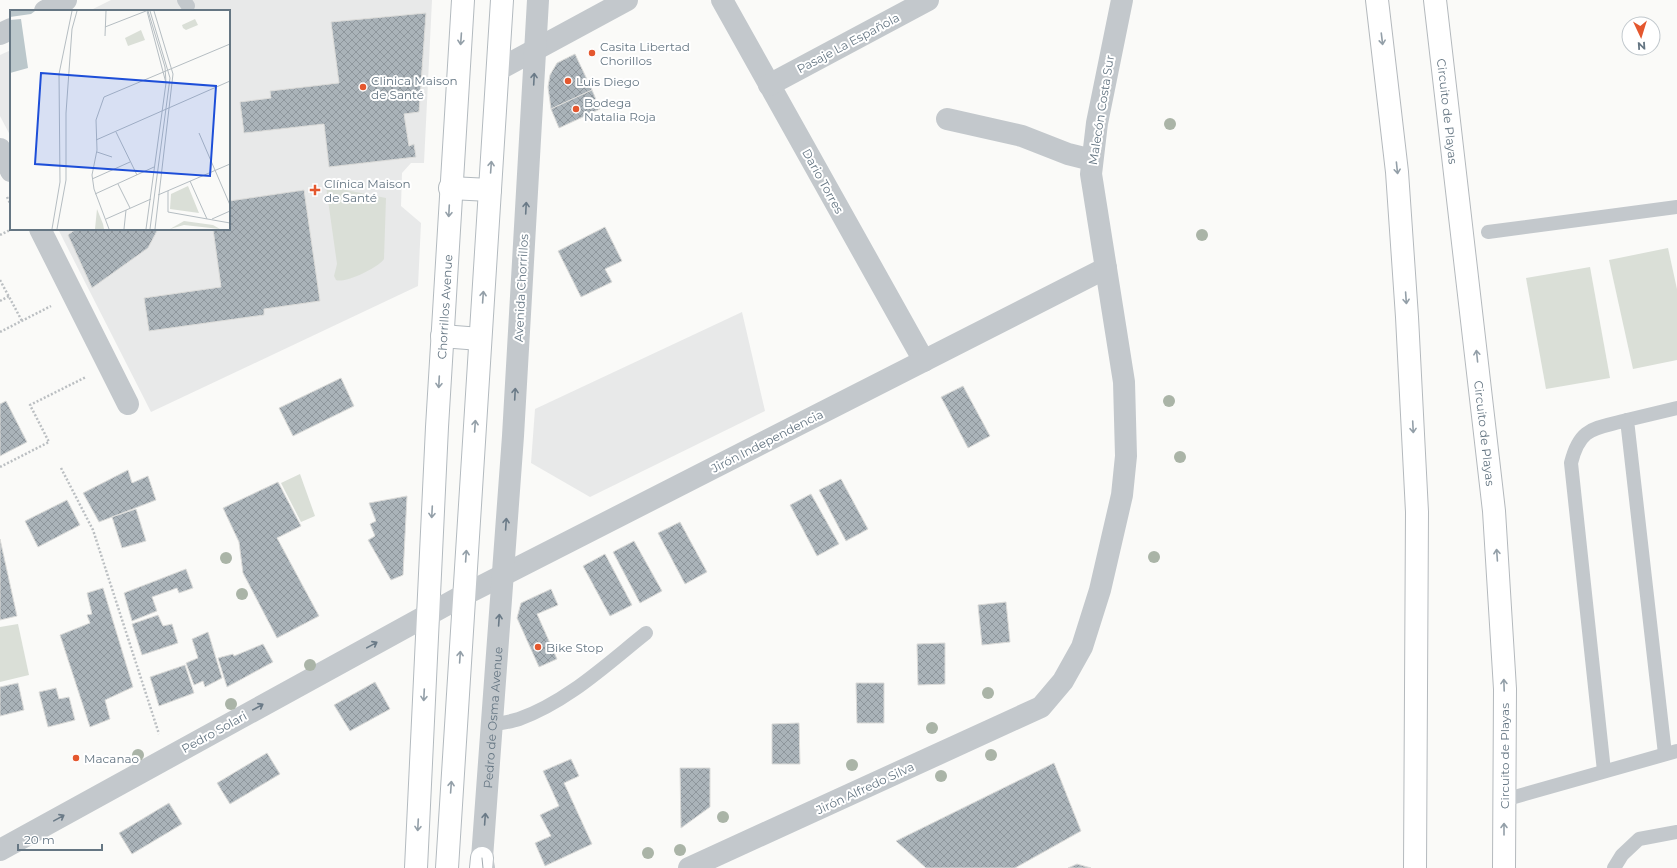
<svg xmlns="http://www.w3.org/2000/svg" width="1677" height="868" viewBox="0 0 1677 868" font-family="Montserrat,sans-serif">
<defs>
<pattern id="building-cross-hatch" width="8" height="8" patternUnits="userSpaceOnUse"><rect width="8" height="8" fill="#aab3b9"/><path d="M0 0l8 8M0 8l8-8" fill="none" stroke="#8e969c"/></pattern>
</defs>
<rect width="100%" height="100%" fill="#fafaf8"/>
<g fill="#e8e9e9">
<path d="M111 0H432L424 163H411L402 173 401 206 421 223 418 286 151 412 58 229H229V11H89Z"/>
<path d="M11 50V137L0 116V55Z"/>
<path d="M742 312 765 411 590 497 531 463 535 409Z"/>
</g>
<g fill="#dadfd7">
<path d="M326 186 386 198 384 259C379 267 345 284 336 280L334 276 337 264Z"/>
<path d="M1668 248 1677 289V360L1633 369 1609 260Z"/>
<path d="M1590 267 1610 378 1546 389 1526 278Z"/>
<path d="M300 474 315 516 301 522 281 483Z"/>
<path d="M18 624 29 675 0 682V627Z"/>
</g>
<g fill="url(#building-cross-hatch)" stroke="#dcdcda">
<path d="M426 13 419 112 404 114 409 146 414 144 416 157 329 167 324 124 244 133 240 102 271 98 270 91 339 83 331 22Z"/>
<path d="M575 54 592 90 551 109 548 87 550 75 557 63Z"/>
<path d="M592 90 600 109 559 128 551 109Z"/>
<path d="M304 190 320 301 264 309V315L149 331 144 298 221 287 213 229H229V201Z"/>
<path d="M605 227 622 261 605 269 612 282 581 297 558 251Z"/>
<path d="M76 229H158L148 248 92 288 68 235Z"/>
<path d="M341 378 354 406 293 436 279 408Z"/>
<path d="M963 386 990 436 968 448 941 397Z"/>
<path d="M6 401 27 442 0 456V404Z"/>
<path d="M128 470 132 483 148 476 156 500 99 522 83 493Z"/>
<path d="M841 479 868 529 846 541 819 490Z"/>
<path d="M278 482 301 526 277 538 319 616 277 638 243 573 239 542 223 508Z"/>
<path d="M811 494 839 544 817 556 790 505Z"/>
<path d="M407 496 403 575 391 580 368 540 375 536 370 524 376 521 369 503Z"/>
<path d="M67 500 80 525 38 547 25 521Z"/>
<path d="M136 509 146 541 122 548 112 517Z"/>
<path d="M680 522 707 572 685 584 658 533Z"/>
<path d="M0 539 17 616 0 620Z"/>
<path d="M634 541 662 591 640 603 613 552Z"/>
<path d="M605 554 632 605 610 616 583 566Z"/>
<path d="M186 569 193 588 179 593 177 588 152 597 157 611 132 621 124 593Z"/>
<path d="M103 588 133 687 105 700 110 719 90 727 60 635 90 623 87 615 92 614 87 593Z"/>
<path d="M551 589 558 605 537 614 557 659 539 667 517 618 521 603Z"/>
<path d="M1006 602 1010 642 982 645 978 605Z"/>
<path d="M158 615 163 626 172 624 178 643 142 655 132 624Z"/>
<path d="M208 632 222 678 205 687 203 681 194 685 186 663 198 658 192 639Z"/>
<path d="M945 643V684L918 685 917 644Z"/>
<path d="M263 644 273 662 227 687 218 658 233 654 234 656Z"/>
<path d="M185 665 194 693 159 706 150 677Z"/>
<path d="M375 682 390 709 350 731 334 705Z"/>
<path d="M18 683 24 710 0 716V687Z"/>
<path d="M856 683H884V723H857Z"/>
<path d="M56 688 59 699 69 697 75 720 48 727 39 692Z"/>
<path d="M799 723 800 764H772V724Z"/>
<path d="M267 753 280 774 230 804 217 783Z"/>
<path d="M571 759 579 776 564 783 592 844 545 866 535 843 551 836 540 815 559 806 543 771Z"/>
<path d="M1054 763 1081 831 1015 868H926L896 841Z"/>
<path d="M680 768H710V807L681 828Z"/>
<path d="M169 803 182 824 132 854 119 833Z"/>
<path d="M1077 864 1091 868H1068Z"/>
</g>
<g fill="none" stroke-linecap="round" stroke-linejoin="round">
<g stroke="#b3babf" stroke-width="24">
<g id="secondary">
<path d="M450 188 490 190"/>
<path d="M442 336 480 339"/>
<path id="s2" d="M416 868 437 427 463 0"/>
<path d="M447 868 502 0"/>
<path d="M481 868 482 858"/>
</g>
</g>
<g stroke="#b4b9bd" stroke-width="24">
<g id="highway">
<path d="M1377 0 1397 172 1407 317 1417 512 1415 868"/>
<path id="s3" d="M1435 0 1494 511 1505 689 1504 868"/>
</g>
</g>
<g stroke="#bbbfc2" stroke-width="2.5" stroke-dasharray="2 2" stroke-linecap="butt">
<path d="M7 197 11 205"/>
<path d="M0 235 12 229"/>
<path d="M0 280 22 321"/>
<path d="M0 301 9 296"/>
<path d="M0 332 51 306"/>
<path d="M0 467 49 442 30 405 86 377"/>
<path d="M61 468 93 530 159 734"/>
</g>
<g stroke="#c3c8cc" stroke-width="14">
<path d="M184 0 188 6"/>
<path d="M1488 232 1677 207"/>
<path d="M491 725C500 723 510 722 519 719 567 702 607 664 646 633"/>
<path d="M1665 754 1627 420 1677 408"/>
<path d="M1604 771 1571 463C1580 426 1595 429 1627 420"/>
<path d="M1504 800 1677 751"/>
<path d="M1614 868 1622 855 1639 839 1677 832"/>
</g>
<g stroke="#c3c8cc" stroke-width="22">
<path d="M722 0 924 361"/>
<path d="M45 11 66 0"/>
<path d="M0 34 11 29"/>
<path d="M498 70 627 0"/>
<path d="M769 85 928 0"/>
<path d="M947 119 1022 136 1068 154 1092 160"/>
<path d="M0 149 11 171"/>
<path d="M40 229 128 404"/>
<path d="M0 850 464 595 1106 268"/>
<path id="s1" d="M484 868 482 858 513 436 538 0"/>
<path d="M689 868 1041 707 1063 681 1082 647 1100 590 1122 495 1126 456 1124 382 1091 174 1097 123 1122 0"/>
</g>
<use href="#secondary" stroke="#fff" stroke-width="22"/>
<use href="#highway" stroke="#fff" stroke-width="22"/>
<path stroke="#a2aab0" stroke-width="1" d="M482 858 483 868"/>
</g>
<g fill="#aab4a7">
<circle cx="1170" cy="124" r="6"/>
<circle cx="1202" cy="235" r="6"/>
<circle cx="1169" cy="401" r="6"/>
<circle cx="1180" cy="457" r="6"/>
<circle cx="1154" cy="557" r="6"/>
<circle cx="226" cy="558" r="6"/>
<circle cx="242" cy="594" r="6"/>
<circle cx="310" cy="665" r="6"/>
<circle cx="988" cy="693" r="6"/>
<circle cx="231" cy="704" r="6"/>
<circle cx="932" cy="728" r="6"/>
<circle cx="138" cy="755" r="6"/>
<circle cx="991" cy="755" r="6"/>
<circle cx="852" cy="765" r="6"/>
<circle cx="941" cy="776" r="6"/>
<circle cx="723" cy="817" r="6"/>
<circle cx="680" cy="850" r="6"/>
<circle cx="648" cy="853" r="6"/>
</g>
<defs><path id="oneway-shaft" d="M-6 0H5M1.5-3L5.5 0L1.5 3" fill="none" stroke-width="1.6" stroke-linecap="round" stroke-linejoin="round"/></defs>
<g stroke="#939fa8">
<use href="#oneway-shaft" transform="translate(461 39) rotate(94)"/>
<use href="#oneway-shaft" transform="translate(1382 39) rotate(83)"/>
<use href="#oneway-shaft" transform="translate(491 167) rotate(-86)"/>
<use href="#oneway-shaft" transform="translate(1397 168) rotate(84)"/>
<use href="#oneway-shaft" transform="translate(449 211) rotate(93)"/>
<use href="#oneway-shaft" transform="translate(483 297) rotate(-86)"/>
<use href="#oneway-shaft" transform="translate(1406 298) rotate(86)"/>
<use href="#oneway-shaft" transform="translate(1477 356) rotate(-96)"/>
<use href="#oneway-shaft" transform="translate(439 382) rotate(93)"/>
<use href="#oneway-shaft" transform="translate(475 426) rotate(-86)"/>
<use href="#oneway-shaft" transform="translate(1413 427) rotate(87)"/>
<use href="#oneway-shaft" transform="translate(432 512) rotate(93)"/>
<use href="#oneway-shaft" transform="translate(1497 555) rotate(-94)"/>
<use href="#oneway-shaft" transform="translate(466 556) rotate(-86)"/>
<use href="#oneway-shaft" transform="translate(460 657) rotate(-86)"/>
<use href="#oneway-shaft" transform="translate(1504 685) rotate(-92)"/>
<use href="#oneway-shaft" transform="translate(424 695) rotate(93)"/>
<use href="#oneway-shaft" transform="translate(451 787) rotate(-86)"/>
<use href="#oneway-shaft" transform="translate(418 825) rotate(93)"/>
<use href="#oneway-shaft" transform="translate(1504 829) rotate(-90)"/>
</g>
<g stroke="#6a7a87">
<use href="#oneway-shaft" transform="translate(534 79) rotate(-87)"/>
<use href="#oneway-shaft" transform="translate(526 208) rotate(-87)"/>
<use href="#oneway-shaft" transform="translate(515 394) rotate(-87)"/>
<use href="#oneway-shaft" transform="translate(506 524) rotate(-86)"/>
<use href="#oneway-shaft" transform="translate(499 620) rotate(-86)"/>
<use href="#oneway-shaft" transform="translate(372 645) rotate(-29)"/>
<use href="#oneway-shaft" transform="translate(258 707) rotate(-29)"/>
<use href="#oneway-shaft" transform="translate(59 818) rotate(-29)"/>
<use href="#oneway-shaft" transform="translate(485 819) rotate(-86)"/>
</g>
<g fill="#e4572e" stroke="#fff" stroke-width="1.5">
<circle cx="592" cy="53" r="4"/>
<circle cx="568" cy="81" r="4"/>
<circle cx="363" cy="87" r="4"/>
<circle cx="576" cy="109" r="4"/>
<path d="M313 184h4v4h4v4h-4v4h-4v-4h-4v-4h4z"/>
<circle cx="538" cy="647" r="4"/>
<circle cx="76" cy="758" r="4"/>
</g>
<g text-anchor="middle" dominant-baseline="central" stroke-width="4" stroke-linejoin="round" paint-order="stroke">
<g font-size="12" fill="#657683" stroke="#fff">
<text transform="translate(848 43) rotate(-28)">Pasaje La Española</text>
<text transform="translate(1101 110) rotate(-81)">Malecón Costa Sur</text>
<text stroke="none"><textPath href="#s3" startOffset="112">Circuito de Playas</textPath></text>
<text transform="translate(823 181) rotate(61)">Dario Torres</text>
<text transform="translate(521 288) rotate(-87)">Avenida Chorrillos</text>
<text stroke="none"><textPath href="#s2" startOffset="562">Chorrillos Avenue</textPath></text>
<text stroke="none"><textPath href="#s3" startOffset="436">Circuito de Playas</textPath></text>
<text transform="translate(767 441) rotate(-27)">Jirón Independencia</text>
<text stroke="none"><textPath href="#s1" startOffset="151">Pedro de Osma Avenue</textPath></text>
<text transform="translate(214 732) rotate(-29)">Pedro Solari</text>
<text transform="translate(1504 756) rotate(-90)">Circuito de Playas</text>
<text transform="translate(865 788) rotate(-25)">Jirón Alfredo Silva</text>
</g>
<g font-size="12" fill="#657683" stroke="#fff" text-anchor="start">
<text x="600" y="46">Casita Libertad<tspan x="600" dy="14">Chorillos</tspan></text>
<text x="371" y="80">Clinica Maison<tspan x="371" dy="14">de Santé</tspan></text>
<text x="576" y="81">Luis Diego</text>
<text x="584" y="102">Bodega<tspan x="584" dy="14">Natalia Roja</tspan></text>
<text x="324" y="183">Clínica Maison<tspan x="324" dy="14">de Santé</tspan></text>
<text x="546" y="647">Bike Stop</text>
<text x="84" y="758">Macanao</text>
</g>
</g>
<g transform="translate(10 10)">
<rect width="220" height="220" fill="#fafaf8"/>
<path d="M185 9 188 15 176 20 173 18 172 15ZM131 20 135 30 118 36 115 28ZM174 211 203 215 210 219 174 215 160 219Z" fill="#dadfd7"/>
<path d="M178 176 189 203 160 199 161 184ZM87 199 93 214 94 219H85Z" fill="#dadfd7"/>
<path d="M0 1H25L21 4 0 7ZM11 9 18 58 0 63V10Z" fill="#bbc7cb"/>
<path fill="none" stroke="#b5bdc2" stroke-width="1" d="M138 1 155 57 156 73M144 1 163 64 145 219M95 17 136 1M95 26 96 1M106 122 127 165M189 123 220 195M86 130 220 71M87 142 102 147M82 169 120 152M180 171 197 209M108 174 120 198M158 181V202L220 213M85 184 144 157M148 185 220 154M96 209 141 189M202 209 220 201M42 219 50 172 49 64 62 1M47 219 56 170V103L62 19 67 1M99 219 84 179 82 165 87 140 86 110 94 87 220 34M114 219 116 200M136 219 156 73 137 1M140 219 160 68 140 1"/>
<path fill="#1d4ed8" fill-opacity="0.15" stroke="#1d4ed8" stroke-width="2" d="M31 63 206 76 200 166 25 154Z"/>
<rect width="220" height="220" fill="none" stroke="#657683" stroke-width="2"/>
</g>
<g transform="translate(1641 36) rotate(176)"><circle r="19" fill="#ffffff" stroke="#c1c8cd"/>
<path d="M0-3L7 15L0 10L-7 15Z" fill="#e4572e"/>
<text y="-6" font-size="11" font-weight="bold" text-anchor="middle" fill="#657683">N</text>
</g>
<path d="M18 844v6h84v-6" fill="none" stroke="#657683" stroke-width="2"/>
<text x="24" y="844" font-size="12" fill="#657683" stroke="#ffffff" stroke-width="3" paint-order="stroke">20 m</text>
</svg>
